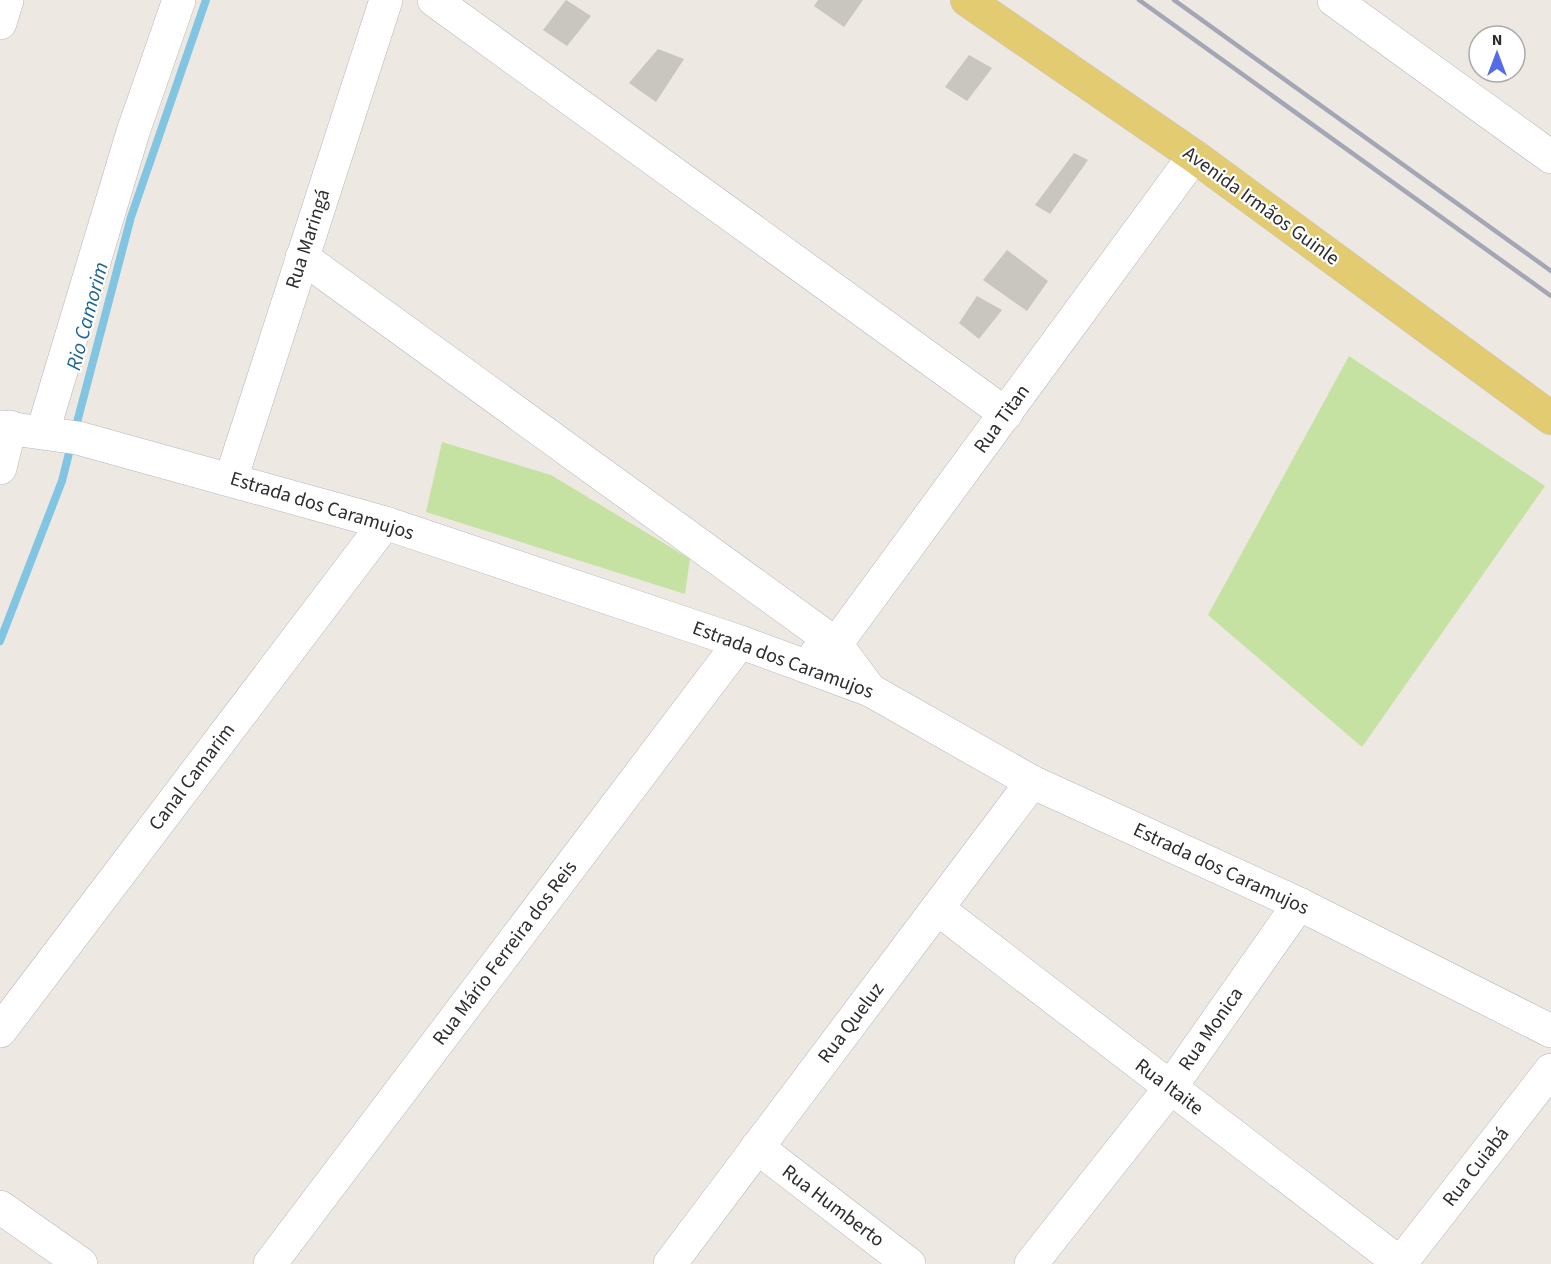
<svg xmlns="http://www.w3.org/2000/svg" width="1551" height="1264" viewBox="0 0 1551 1264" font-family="'Source Sans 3',sans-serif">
<rect width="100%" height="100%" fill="#ede8e1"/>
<g fill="#c5e2a2">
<path d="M1349 356 1545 486 1362 747 1208 615Z"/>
<path d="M442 442 551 475 690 559 685 594 426 512Z"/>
</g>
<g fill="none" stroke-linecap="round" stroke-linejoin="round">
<g stroke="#81c5e2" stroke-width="8">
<path d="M75 430 131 217 206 0"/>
<path d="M0 641 62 481 71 445"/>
</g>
</g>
<g fill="#c9c6bf">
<path d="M566 0 591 16 567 46 543 30Z"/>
<path d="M818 0H863L844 27 814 6Z"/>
<path d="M658 49 684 59 656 102 629 83Z"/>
<path d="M969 55 992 68 967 101 945 87Z"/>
<path d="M1074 153 1088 160 1050 214 1035 205Z"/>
<path d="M1007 250 1048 281 1027 311 983 280Z"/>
<path d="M977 296 1002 310 979 339 959 323Z"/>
</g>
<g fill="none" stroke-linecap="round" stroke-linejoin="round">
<g stroke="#b5b7bf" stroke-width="34">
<g id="minor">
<path d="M434 0 1006 414"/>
<path d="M1334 0 1551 157"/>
<path d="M0 23 7 0"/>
<path d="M302 257 836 644 870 690"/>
<path d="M0 427 78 438 385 523 740 642 870 690 1032 782 1299 904 1551 1031"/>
<path d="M43 431 133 132 179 0"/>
<path d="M0 468 10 427"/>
<path d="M231 479 386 0"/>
<path d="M816 654 836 644 1194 156"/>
<path d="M938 909 1401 1264"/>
<path d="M0 1031 385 523"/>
<path d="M757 1147 909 1264"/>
<path d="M0 1207 81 1264"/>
<path d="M270 1264 740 642"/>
<path d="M670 1264 1032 782"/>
<path d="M1031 1264 1170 1088 1299 904"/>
<path d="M1400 1264 1551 1070"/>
</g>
</g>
<g stroke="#c8c8c8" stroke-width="34">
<path id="major" d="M967 0 1194 156 1551 418"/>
</g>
<use href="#minor" stroke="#fff" stroke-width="33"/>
<use href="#major" stroke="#e2cb71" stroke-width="33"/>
<g stroke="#a4a6b5" stroke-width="4.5">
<path d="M1139 0 1551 296"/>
<path d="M1174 0 1551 271"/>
</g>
</g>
<g text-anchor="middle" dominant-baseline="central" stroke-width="4.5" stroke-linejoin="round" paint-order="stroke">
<g font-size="20" fill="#2d2d2d" stroke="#fff">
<text transform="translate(1261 206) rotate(36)">Avenida Irmãos Guinle</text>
<text transform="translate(308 239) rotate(-72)">Rua Maringá</text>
<text transform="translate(1002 419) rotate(-54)">Rua Titan</text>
<text transform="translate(322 506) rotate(17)">Estrada dos Caramujos</text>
<text transform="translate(783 660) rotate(20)">Estrada dos Caramujos</text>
<text transform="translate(192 777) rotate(-53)">Canal Camarim</text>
<text transform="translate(1221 869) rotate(25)">Estrada dos Caramujos</text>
<text transform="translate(505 953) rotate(-53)">Rua Mário Ferreira dos Reis</text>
<text transform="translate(851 1023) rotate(-53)">Rua Queluz</text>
<text transform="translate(1211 1029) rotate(-55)">Rua Monica</text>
<text transform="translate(1169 1087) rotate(37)">Rua Itaite</text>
<text transform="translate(1476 1167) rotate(-52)">Rua Cuiabá</text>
<text transform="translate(833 1206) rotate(37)">Rua Humberto</text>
</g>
<g font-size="21" font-style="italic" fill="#1d6691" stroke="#fff">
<text transform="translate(87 316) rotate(-75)">Rio Camorim</text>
</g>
</g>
<g transform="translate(1497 54)"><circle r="28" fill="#ffffff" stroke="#ababab" stroke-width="1.5"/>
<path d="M0-4.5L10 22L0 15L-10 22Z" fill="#556ce6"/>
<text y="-9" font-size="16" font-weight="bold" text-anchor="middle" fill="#2d2d2d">N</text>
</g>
</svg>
